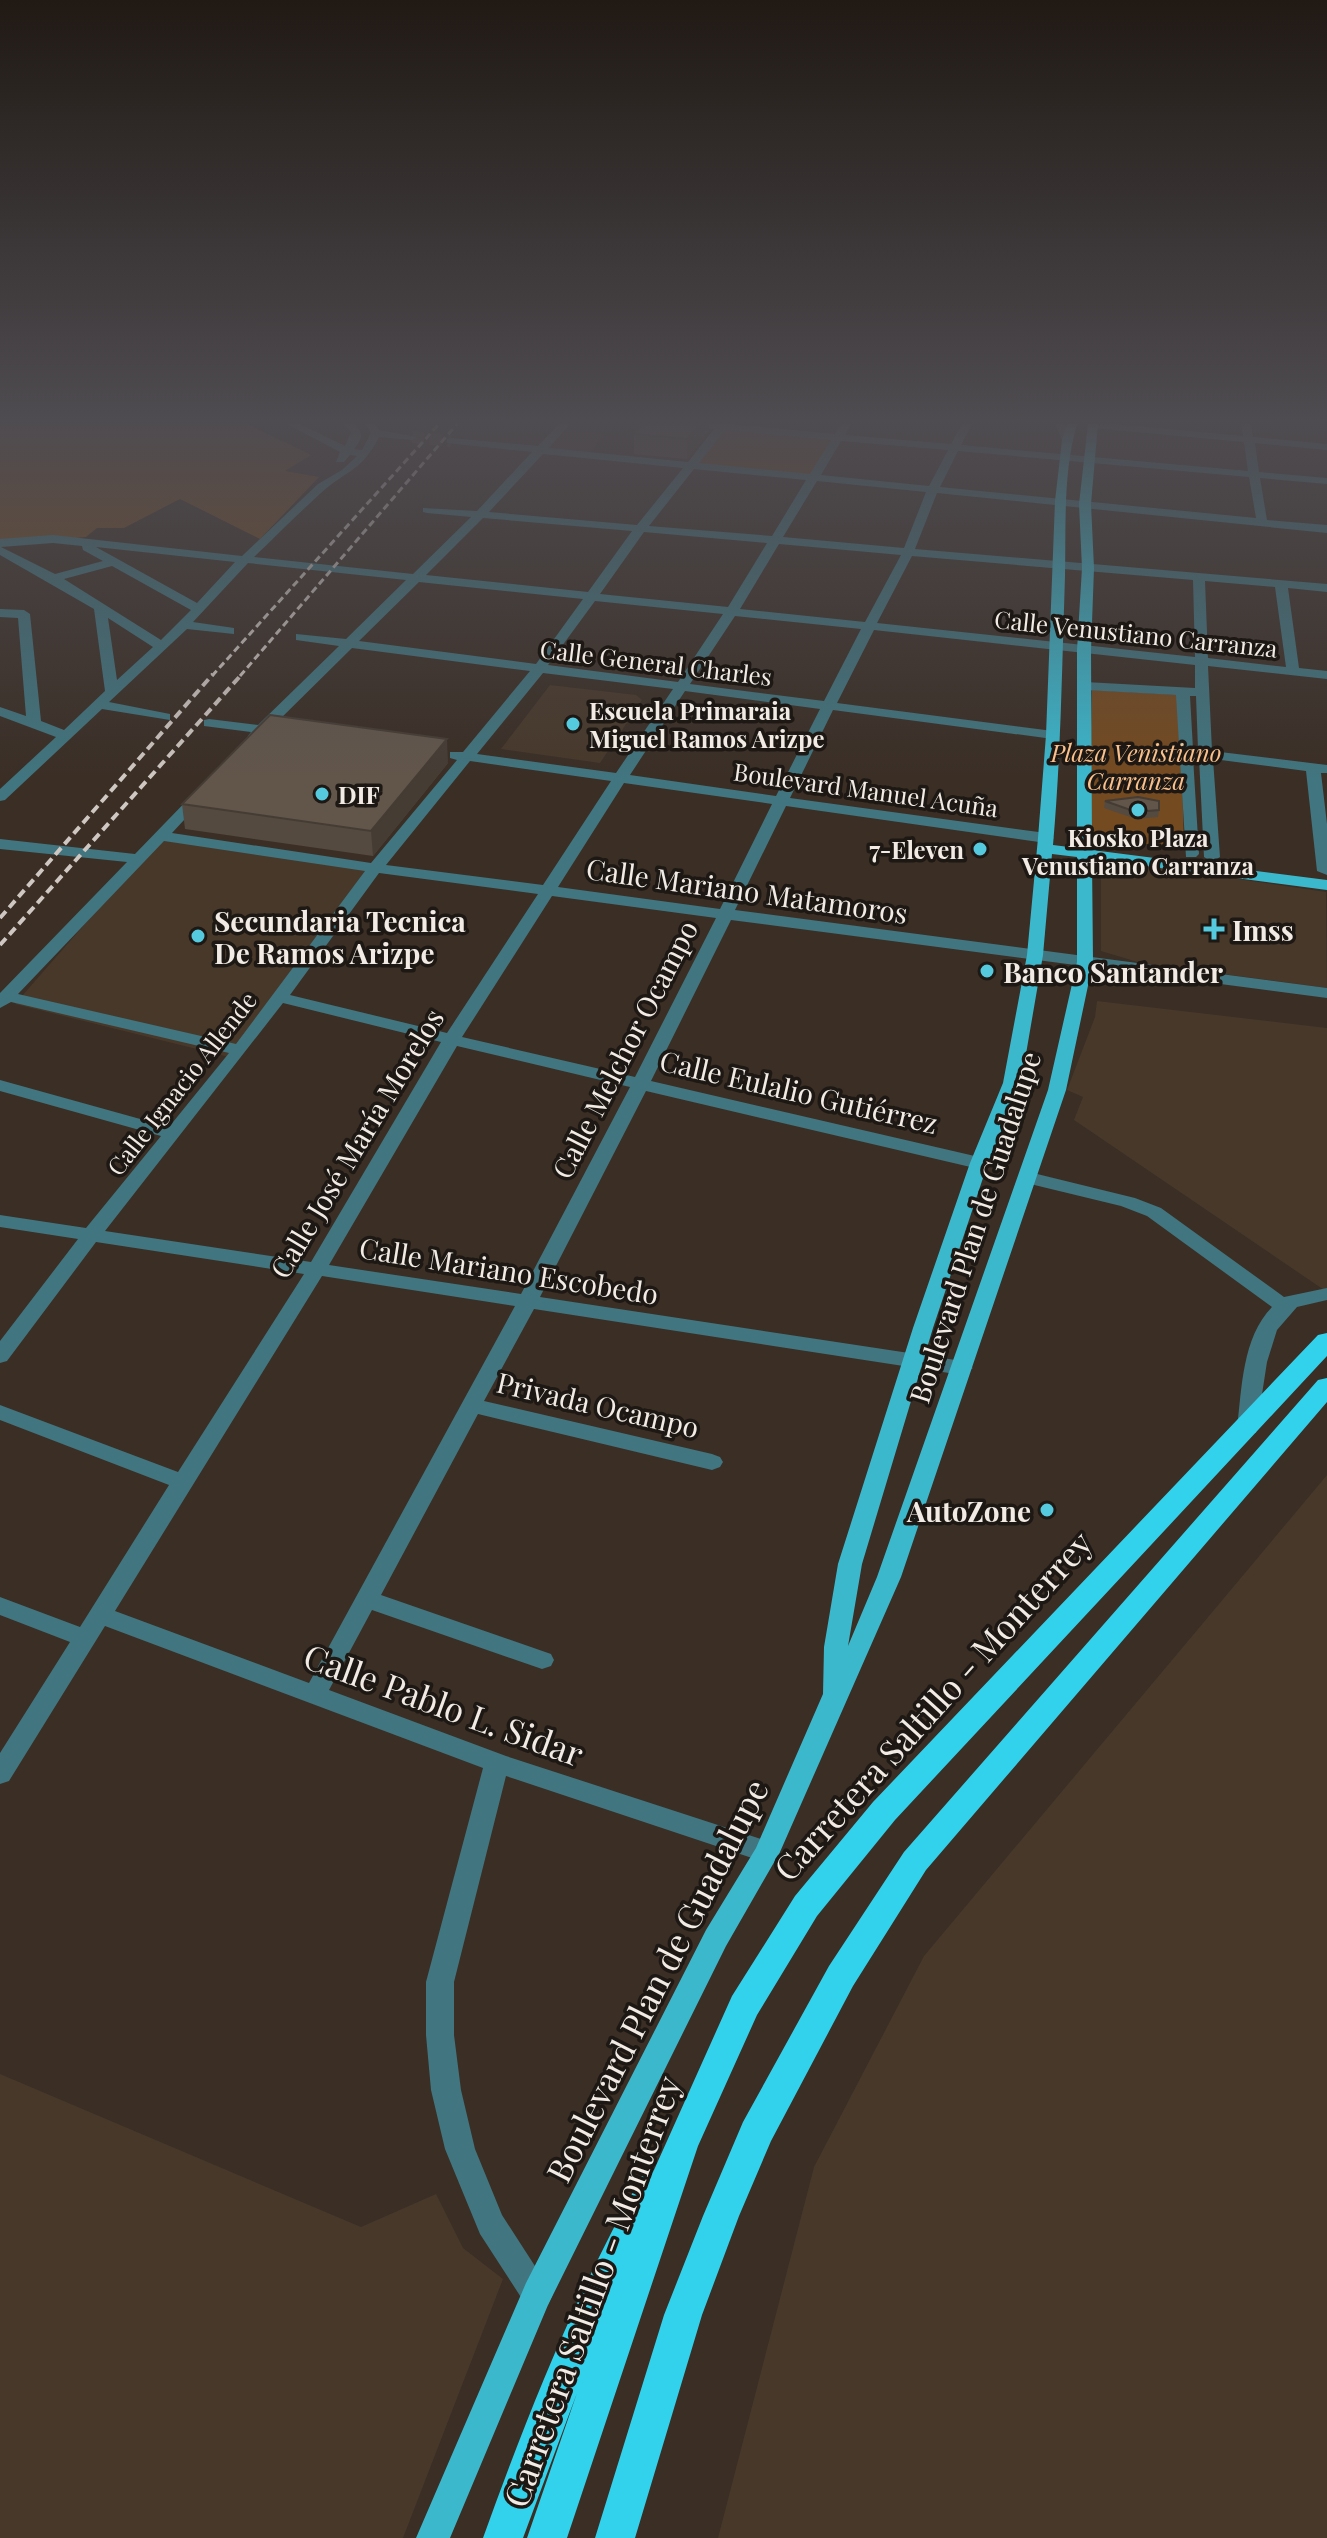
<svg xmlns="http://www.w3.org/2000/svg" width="1327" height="2538" viewBox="0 0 1327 2538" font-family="'Playfair Display',serif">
<rect width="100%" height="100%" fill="#3a2e25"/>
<g fill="#47382a">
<path d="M560 430 604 434 589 454 541 450Z"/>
<path d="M550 685 636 695 642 700 600 763 501 749Z"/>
<path d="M160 838 372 868 233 1058 15 1004Z"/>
<path d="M1101 859 1326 892 1327 988 1141 963 1101 951Z"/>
<path d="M1097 1001 1327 1028V1292L1074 1120 1083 1097 1067 1090 1095 1017Z"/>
<path d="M1327 1475V2538H718L814 2167 924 1956Z"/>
<path d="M0 2074 361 2227 436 2194 463 2248 503 2279 403 2538H0Z"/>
</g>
<g fill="#744a20">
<path d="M0 424H247L311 455 285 471 319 477 260 539 180 499 124 528H97L86 537 0 545Z"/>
<path d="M723 427 834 439 811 476 693 464Z"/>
<path d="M1092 690 1180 695 1184 849 1088 836Z"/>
</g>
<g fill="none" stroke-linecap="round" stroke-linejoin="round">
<path stroke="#564a42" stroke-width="12" stroke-dasharray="12 6" stroke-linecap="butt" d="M412 437 451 441"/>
<g fill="#41757f" fill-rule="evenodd">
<path d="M287 424H300L345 446 351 432 344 424H355C364 434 362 439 354 449L362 450 371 433 365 424H375L379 430 417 437 412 440 379 437C361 472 348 469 322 492 299 513 277 535 254 557L413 574 471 517 427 513 423 512V508L477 511 532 452 447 443V439L451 438 538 446 559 424H570L549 448 688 462 714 429 685 424H729L835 434 841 424H851L845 435 951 444 962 424H972L961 445 1248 471 1244 442 1092 428 1087 425 1114 424 1243 436 1241 424H1251L1253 437 1327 444V450L1255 443 1259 472 1327 478V484L1260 478 1267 520 1327 525V533L937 493 915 549 1327 584V592L1288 588 1299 668 1327 671V679L1208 666 1212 751 1327 765V773H1321L1327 824V875L1317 871 1306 771 1213 759 1220 857 1212 862 1204 857 1199 758 1193 757 1199 854 1196 857H1186L1176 695 1085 690 1078 686 1085 682 1195 688V665L874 630 837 703 1053 731 1060 735 1053 739 833 710 790 798 1046 833 1054 838 1046 843 786 806 735 910 1327 988V998L731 920 651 1081 979 1157 988 1163 979 1169 646 1091 540 1297 962 1361 973 1368 962 1375 534 1309 484 1401 712 1454 720 1457 723 1462 720 1467 712 1470 478 1414 381 1595 551 1654 554 1660 551 1666 542 1669 372 1610 329 1690 506 1756 776 1844 780 1852 776 1860 767 1863 506 1776 454 1982V2035L461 2090 475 2149 502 2215 553 2294 548 2305 537 2309 526 2305 480 2234 445 2149 431 2090 426 2035V1982L483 1768 105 1626 9 1781 0 1784V1753L70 1642 0 1615V1597L80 1627 169 1485 0 1420V1405L178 1472 304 1274 96 1242 7 1361 0 1363V1341L78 1239 0 1227V1215L86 1228 161 1136 0 1091V1080L169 1127 229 1053 11 1002 0 1008V993L127 862 0 849V839L135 854 196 791 201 790 208 794 172 833 371 863 457 760 450 758V752H463L530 671 352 648 272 727 286 729V735L265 734 255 740 248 736 251 732 204 726V720L209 719 258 725 339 646 296 640V634L346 639 406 580 248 563 193 622 234 628V634L187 629 109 702 170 714V720L102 709 5 800 0 801V789L56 737 0 716V707L26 716 18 618 0 617V609L24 610 30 614 41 721 64 730 105 691 94 609 0 555V539L53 535 242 556 318 484 342 470 357 456 350 455 344 462H336L340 452ZM725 430 831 440 810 474 699 463ZM841 441 948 450 929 486 821 475ZM958 451 1249 477 1256 518 940 487ZM543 454 683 468 637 525 489 512ZM694 469 806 480 772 536 649 526ZM817 481 926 492 904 548 783 537ZM483 518 632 531 588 592 426 575ZM644 532 767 543 728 607 600 594ZM53 543 82 546 83 550 103 561 55 574 1 547ZM779 544 901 555 865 622 740 609ZM96 547 235 562 197 603ZM912 556 1193 580 1195 657 877 623ZM112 566 191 610 161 640 64 579ZM1205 581 1275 587 1286 667 1208 658ZM419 582 583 599 536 664 359 641ZM595 601 723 614 678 682 548 665ZM735 616 861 629 824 701 690 684ZM108 618 153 647 117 680ZM543 673 673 689 616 773 477 754ZM685 691 820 709 776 796 630 775ZM1190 696H1196L1198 749H1193ZM470 761 611 781 543 885 386 865ZM624 783 772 804 720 909 558 887ZM164 841 365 871 236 1044 18 994ZM379 873 538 894 447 1033 290 995ZM552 896 716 918 635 1077 462 1037ZM283 1003 441 1042 311 1262 105 1231ZM457 1046 630 1087 521 1294 329 1265ZM322 1276 515 1306 309 1683 115 1611Z"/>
<path d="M1055 424H1065L1071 442H1063Z"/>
<path d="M1029 1172 1135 1198 1161 1208 1284 1297 1327 1288V1300L1297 1307 1277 1330 1267 1362 1256 1433H1240L1237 1428C1242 1388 1242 1338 1272 1307L1147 1216 1121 1206 1022 1182 1020 1178Z"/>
</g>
<path fill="#3cb8cd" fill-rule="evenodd" d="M1067 424H1077C1063 472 1066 526 1065 576 1062 665 1061 755 1053 845L1077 848V650L1082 568 1079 504 1088 424H1098L1091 504 1094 568 1091 650 1092 850 1327 880V890L1092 859 1093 962 1066 1090 901 1577 780 1852 726 1946 548 2305 450 2538H416L526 2283 706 1930 756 1848 823 1694 824 1647 838 1564 913 1328 970 1163 1003 1083 1027 955 1038 838 1046 735 1055 501 1062 440ZM1052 854 1077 857V962L1048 1090 877 1577 848 1646 862 1564 933 1328 988 1163 1021 1083 1043 955Z"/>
<g fill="#32d2ec" fill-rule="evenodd">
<path d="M1327 1333V1356L895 1820 817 1916 757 2015 698 2146 567 2538H527L577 2393 523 2538H483C528 2413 577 2290 643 2174L654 2170 732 1996 795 1896 873 1802 1318 1335Z"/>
<path d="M1327 1378V1402L926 1870 853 1986 771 2141 739 2216 702 2315 635 2538H595L664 2315 703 2216 743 2122 829 1966 904 1852 1318 1380Z"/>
</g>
<g stroke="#cfc7c1" stroke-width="3" stroke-dasharray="7 4" stroke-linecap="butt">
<path d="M212 676 439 424"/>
<path d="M240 676 457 424"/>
</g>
<g stroke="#cfc7c1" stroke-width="4" stroke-dasharray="9 5" stroke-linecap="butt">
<path d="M0 918 213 674"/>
<path d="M0 945 242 674"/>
</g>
</g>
<g fill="#544a40">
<path d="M709 431 687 459 634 454V434Z"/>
<path d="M448 763 373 856 185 829 182 804Z"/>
<path d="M1105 801 1159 810 1158 817 1136 819 1104 808Z"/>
</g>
<g fill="#453c34">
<path d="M699 424H709V431L687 459V439Z"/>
<path d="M447 739 448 763 373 856 371 831Z"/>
</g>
<g fill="#62564b" stroke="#453c34" stroke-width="2">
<path d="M642 424H699L687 439 634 434Z"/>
<path d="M270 715 447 739 371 831 182 804Z"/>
<path d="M1138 797 1159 801V810L1136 812 1105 801Z"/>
</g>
<linearGradient id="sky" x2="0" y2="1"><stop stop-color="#201914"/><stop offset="0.54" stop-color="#4f4c51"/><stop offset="1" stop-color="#4f4c51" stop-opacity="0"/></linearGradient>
<rect width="1327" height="779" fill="url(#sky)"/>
<g fill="#55cadf" stroke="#1d1813" stroke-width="3">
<circle cx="573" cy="724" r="8"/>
<circle cx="322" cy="794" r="8"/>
<circle cx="1138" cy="810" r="8"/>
<circle cx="980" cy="849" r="8"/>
<path d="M1210 917h8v8h8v8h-8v8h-8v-8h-8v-8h8z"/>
<circle cx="198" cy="936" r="8"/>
<circle cx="987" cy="971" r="8"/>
<circle cx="1047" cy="1510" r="8"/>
</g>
<g text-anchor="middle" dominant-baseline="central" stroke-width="7" stroke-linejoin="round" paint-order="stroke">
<g font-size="24" fill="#f2ebe5" stroke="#1d1813">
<text transform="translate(1136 633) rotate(6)">Calle Venustiano Carranza</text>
<text transform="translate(656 662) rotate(7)">Calle General Charles</text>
<text transform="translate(866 789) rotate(8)">Boulevard Manuel Acuña</text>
<text transform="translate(181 1083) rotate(-52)">Calle Ignacio Allende</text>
</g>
<g font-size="24" font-weight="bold" fill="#f2ebe5" stroke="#1d1813" text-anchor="start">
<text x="589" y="710">Escuela Primaraia<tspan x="589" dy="28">Miguel Ramos Arizpe</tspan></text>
<text x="338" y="794">DIF</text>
<text x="1138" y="837" text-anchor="middle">Kiosko Plaza<tspan x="1138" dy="28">Venustiano Carranza</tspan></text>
<text x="964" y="849" text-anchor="end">7-Eleven</text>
</g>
<g font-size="24" font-style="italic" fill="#fbc18c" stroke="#1d1813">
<text x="1136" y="752">Plaza Venistiano<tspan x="1136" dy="28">Carranza</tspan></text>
</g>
<g font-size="28" fill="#f2ebe5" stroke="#1d1813">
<text transform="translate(747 890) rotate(8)">Calle Mariano Matamoros</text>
<text transform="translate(624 1049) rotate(-63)">Calle Melchor Ocampo</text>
<text transform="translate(799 1091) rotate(13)">Calle Eulalio Gutiérrez</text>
<text transform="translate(356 1143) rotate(-59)">Calle José María Morelos</text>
<text transform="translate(974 1227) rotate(-72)">Boulevard Plan de Guadalupe</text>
<text transform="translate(509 1270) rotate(9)">Calle Mariano Escobedo</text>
<text transform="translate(598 1404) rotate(13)">Privada Ocampo</text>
</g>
<g font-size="28" font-weight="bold" fill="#f2ebe5" stroke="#1d1813" text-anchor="start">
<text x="214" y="920">Secundaria Tecnica<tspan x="214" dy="32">De Ramos Arizpe</tspan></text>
<text x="1232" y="929">Imss</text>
<text x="1003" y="971">Banco Santander</text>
<text x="1031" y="1510" text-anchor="end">AutoZone</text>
</g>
<g font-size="34" fill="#f2ebe5" stroke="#1d1813">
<text transform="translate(444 1704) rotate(20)">Calle Pablo L. Sidar</text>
<text transform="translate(932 1705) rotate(-48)">Carretera Saltillo - Monterrey</text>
<text transform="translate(656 1980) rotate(-63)">Boulevard Plan de Guadalupe</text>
<text transform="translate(591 2291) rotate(-70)">Carretera Saltillo - Monterrey</text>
</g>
</g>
</svg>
